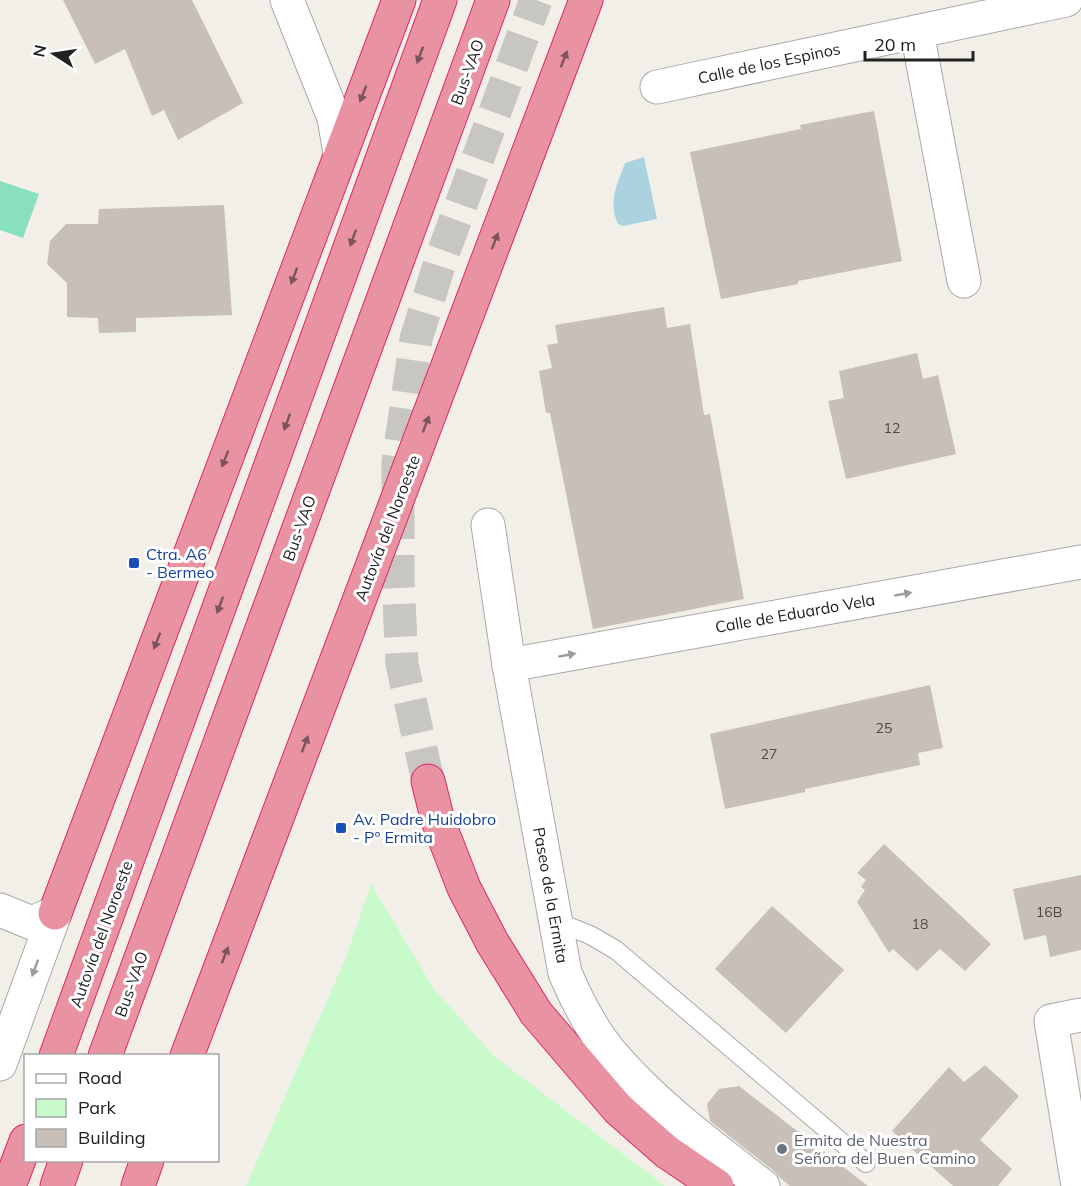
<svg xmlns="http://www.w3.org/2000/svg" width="1081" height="1186" viewBox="0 0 1081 1186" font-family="Mulish,sans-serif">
<rect width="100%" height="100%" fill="#f2efe9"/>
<path fill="#c8facc" d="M371 884 434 989 494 1056 665 1186H246L346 957Z"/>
<path fill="#88e0be" d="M0 181 39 194 23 238 0 230Z"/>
<path fill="#aad3df" d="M644 157 657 219 623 226 618 224C608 201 617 185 625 163Z"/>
<g fill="#c7bfb8">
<path d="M63 0H192L243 103 178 140 164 110 152 116 125 49 95 64Z"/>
<path d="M874 111 902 261 798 281V284L721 299 690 152 801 129 800 125Z"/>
<path d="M224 205 232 315 136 318V332L99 333 98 318 67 317V283L47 264 50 241 66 224H98L99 209Z"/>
<path d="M664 307 667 328 690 324 704 415 710 414 744 599 593 629 550 413H546L539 371 552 368 547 345 558 343 555 325Z"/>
<path d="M917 353 923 379 938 375 956 454 846 479 828 401 844 398 839 371Z"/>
<path d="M930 685 943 748 918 753 920 765 805 789V792L725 809 710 734Z"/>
<path d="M884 844 991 944 965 971 940 949 917 971 893 949 889 953 857 902 865 890 861 887 866 880 857 873Z"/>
<path d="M1081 875V950L1050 957 1046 935 1024 940 1013 889Z"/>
<path d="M772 906 844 970 786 1033 715 969Z"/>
<path d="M985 1065 1019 1096 980 1140 1012 1169 998 1186H953L892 1131 949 1067 964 1082Z"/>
<path d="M739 1086 868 1186H790L780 1178 774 1171 710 1121 707 1104 719 1089Z"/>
</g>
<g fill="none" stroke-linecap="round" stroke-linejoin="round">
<path stroke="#c8c6c1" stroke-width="33" stroke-dasharray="33 16" stroke-linecap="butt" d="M428 781 402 664 398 580V462L416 339 441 259 536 0"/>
<g stroke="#a9a9a9" stroke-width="20">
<path id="lane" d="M555 921 590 935 616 950 866 1163"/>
</g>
<g stroke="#a9a9a9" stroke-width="35">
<g id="street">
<path d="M287 0 334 118 340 153"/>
<path d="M917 32 964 281"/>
<path d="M657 87 1066 0"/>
<path d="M488 525 509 665 565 973C577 1001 591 1029 611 1053 654 1104 710 1145 763 1186"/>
<path d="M509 665 1081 562"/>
<path d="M0 910 32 923 55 913"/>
<path d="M0 1064 55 913"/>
<path d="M1078 1186 1051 1021 1081 1015"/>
</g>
</g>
<g stroke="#dc2a67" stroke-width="35">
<g id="highway">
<path d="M428 781 438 821 464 888 492 942 536 1013 618 1109 667 1152 717 1186"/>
<path d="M55 913 399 0"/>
<path d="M56 1056 440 0"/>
<path d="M105 1056 493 0"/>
<path d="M187 1056 586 0"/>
<path d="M9 1186 26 1141"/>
<path d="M57 1186 66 1160"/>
<path d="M138 1186 147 1160"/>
</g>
</g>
<use href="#lane" stroke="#fff" stroke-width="18"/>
<use href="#street" stroke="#fff" stroke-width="33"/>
<use href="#highway" stroke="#e892a2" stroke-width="33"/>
</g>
<defs><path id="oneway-solid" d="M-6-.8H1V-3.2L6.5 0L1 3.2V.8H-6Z" transform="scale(1.5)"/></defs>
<g fill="#7b545c">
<use href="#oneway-solid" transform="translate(420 55) rotate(110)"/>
<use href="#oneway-solid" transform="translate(564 59) rotate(-69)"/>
<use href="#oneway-solid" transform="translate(363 94) rotate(111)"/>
<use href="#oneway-solid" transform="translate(353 238) rotate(110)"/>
<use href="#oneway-solid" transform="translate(495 241) rotate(-69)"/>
<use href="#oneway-solid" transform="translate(294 276) rotate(111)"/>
<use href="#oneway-solid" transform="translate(287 422) rotate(110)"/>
<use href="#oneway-solid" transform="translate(426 424) rotate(-69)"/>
<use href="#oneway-solid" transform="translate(225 459) rotate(111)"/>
<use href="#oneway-solid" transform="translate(220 605) rotate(110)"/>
<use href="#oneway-solid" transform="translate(157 641) rotate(111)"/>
<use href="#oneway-solid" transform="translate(305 744) rotate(-69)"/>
<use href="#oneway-solid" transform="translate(225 955) rotate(-69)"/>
</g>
<g fill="#9c9c9c">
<use href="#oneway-solid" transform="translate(903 594) rotate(-10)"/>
<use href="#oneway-solid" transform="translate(567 655) rotate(-10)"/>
<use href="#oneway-solid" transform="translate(35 968) rotate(110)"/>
</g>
<g fill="#1a4fb4" stroke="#fff" stroke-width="2">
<rect x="128" y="557" width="12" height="12" rx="3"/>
<rect x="335" y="822" width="12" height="12" rx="3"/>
</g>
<circle fill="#6b7280" stroke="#fff" stroke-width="2" cx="782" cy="1149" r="6"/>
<g text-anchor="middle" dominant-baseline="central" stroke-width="6" stroke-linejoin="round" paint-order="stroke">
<g font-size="14" fill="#4b4948">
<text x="892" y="428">12</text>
<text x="884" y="728">25</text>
<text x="769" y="754">27</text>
<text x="1049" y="912">16B</text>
<text x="920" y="924">18</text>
</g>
<g font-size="16" fill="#222" stroke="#fff">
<text transform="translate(769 63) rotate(-12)">Calle de los Espinos</text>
<text transform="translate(467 72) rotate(-70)">Bus-VAO</text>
<text transform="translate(299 528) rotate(-70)">Bus-VAO</text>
<text transform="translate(387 528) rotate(-69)">Autovía del Noroeste</text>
<text transform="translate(795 613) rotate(-10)">Calle de Eduardo Vela</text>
<text transform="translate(551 895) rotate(80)">Paseo de la Ermita</text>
<text transform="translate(101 934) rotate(-70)">Autovía del Noroeste</text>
<text transform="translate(131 984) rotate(-70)">Bus-VAO</text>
</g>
<g font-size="16" fill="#164399" stroke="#fff" text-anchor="start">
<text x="146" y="554">Ctra. A6<tspan x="146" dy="18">- Bermeo</tspan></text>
<text x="353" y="819">Av. Padre Huidobro<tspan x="353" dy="18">- Pº Ermita</tspan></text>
</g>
<g font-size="16" fill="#5b616d" stroke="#fff" text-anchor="start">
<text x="794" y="1140">Ermita de Nuestra<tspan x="794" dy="18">Señora del Buen Camino</tspan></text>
</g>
</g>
<rect x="24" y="1054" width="195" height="108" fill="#ffffff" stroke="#a7a7a7" stroke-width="1.5"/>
<rect x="36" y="1074" width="30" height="9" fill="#ffffff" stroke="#a7a7a7" stroke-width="1.5"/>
<text x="78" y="1084" font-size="18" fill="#222222">Road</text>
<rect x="36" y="1099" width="30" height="18" fill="#c8facc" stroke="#a7a7a7" stroke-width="1.5"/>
<text x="78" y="1114" font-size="18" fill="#222222">Park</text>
<rect x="36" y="1129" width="30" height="18" fill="#c7bfb8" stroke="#a7a7a7" stroke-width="1.5"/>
<text x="78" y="1144" font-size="18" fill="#222222">Building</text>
<g transform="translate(54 54) rotate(282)" stroke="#ffffff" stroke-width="4.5" paint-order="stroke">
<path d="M0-4.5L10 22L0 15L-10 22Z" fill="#222222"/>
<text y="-9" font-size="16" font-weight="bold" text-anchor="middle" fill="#222222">N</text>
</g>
<path d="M865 51v9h108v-9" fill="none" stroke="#222222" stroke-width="3"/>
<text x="874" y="51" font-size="18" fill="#222222" stroke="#ffffff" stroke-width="4.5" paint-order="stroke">20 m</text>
</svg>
